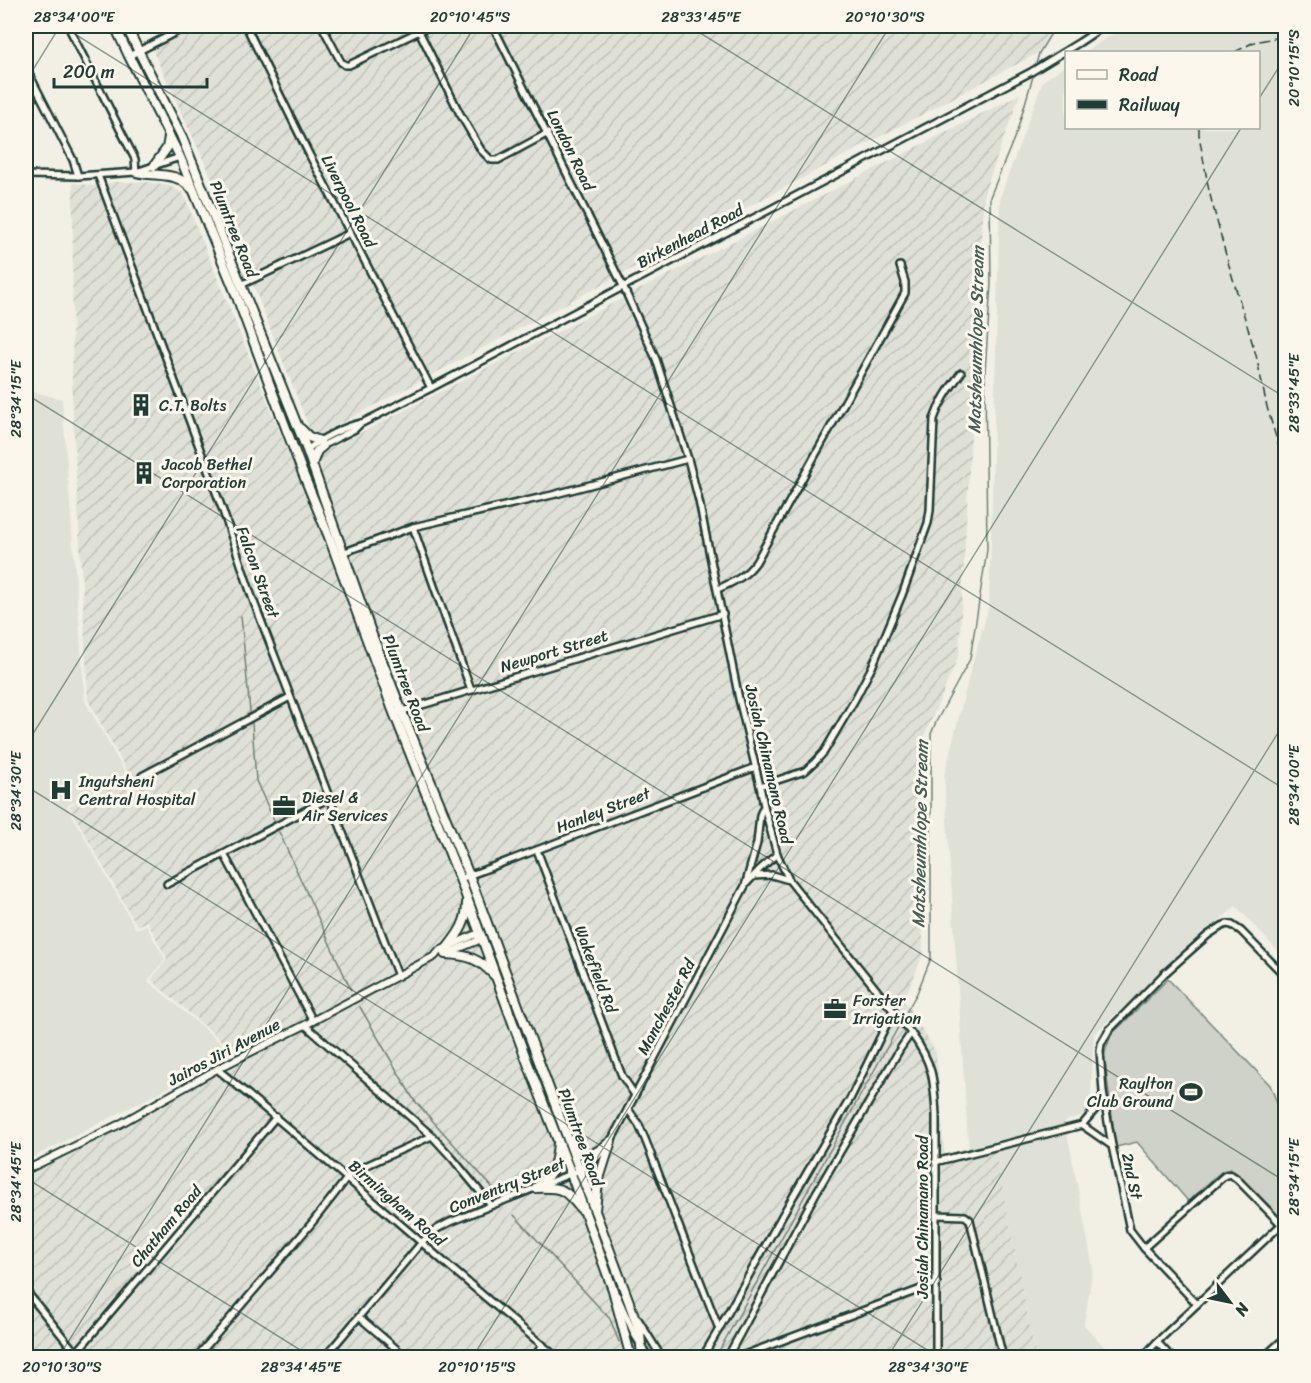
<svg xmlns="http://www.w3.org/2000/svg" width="1311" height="1383" viewBox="0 0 1311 1383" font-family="Sriracha,sans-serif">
<defs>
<pattern id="industrial-furrows" width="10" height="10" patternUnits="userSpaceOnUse" patternTransform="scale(1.5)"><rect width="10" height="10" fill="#e0e1d6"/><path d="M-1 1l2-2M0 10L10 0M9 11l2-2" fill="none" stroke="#c0c2b8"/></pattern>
</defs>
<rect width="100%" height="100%" fill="#f2f0e5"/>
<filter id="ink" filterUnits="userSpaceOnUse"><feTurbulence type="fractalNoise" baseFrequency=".0167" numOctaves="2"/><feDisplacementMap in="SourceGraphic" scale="12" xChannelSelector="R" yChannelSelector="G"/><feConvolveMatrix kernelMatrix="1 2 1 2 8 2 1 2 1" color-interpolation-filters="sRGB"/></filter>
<g filter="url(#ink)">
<g fill="#e0e1d6">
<path d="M1125 26H1285V959L1236 906 1094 1034 1090 1113 1065 1121 1093 1268 1084 1325 1114 1357H1036L995 1152 969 1156 944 776 968 680 989 606 1000 197 1043 81 1066 65V128H1258V52H1085Z"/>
<path d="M26 390 62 399 85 701 126 774 67 806 136 929 146 925 165 959 148 981 234 1054 26 1161Z"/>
</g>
<g fill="url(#industrial-furrows)">
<path d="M192 26H1048V35L1036 54 313 438 209 172 151 47Z"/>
<path d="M1020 94 984 193 959 655 922 742 923 955 904 1000 936 1052 944 1149 946 1160 995 1151 1036 1357 26 1358V1176L245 1061 151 980 167 959 147 921 137 926 69 806 129 775 88 700 72 398 73 183 94 186 113 182H146L169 186 183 193 294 467Z"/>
</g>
<path fill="#cfd2c8" stroke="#77887e" stroke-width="1.5" d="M1168 979 1270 1085 1276 1100 1285 1137V1214L1280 1218 1236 1173 1230 1169 1222 1171 1188 1201 1137 1142 1116 1147 1104 1055 1111 1035Z"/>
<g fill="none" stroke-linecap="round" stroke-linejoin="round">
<g stroke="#6e7f75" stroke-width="1.5">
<path d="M1035 68 1039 53 1053 30 1055 26"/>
<path d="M241 616 250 712"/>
<path d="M252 723 256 781 275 822"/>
<path d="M279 832 351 990"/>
<path d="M360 1007 414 1100 493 1188"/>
<path d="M903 1018 917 993 931 958V734L936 722 970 659 987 550 985 371 991 284 990 197 1017 131 1034 73"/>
<path d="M514 1215 610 1319 619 1342"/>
<path d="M715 1358 901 1022"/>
</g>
<g stroke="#1f3d34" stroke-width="10">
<g id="minor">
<path d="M68 26 135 159 136 172"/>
<path d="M246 26 310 156 431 388"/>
<path d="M322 26 341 62 345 65H349L430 26"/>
<path d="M493 26 623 286 656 359 688 459 699 501 739 699 760 786 764 806 777 854 789 880 911 1033C933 1063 934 1079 936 1115V1358"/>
<path d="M419 31 459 112 481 150 490 159 492 160H498L548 133"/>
<path d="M129 56 188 26"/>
<path d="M26 68 73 160 78 176"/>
<path d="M26 175 78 176 136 172 180 157"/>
<path d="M98 175 223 511 252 597 398 976"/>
<path d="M241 285 350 233"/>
<path d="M320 447 355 429 361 423"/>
<path d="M307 450C320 439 345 426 362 423L431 388 1031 72 1080 42 1104 26"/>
<path d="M413 527 471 690"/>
<path d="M342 553 413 527 552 495 688 459"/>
<path d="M718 589C735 581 745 577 756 562L905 293V282L900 266"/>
<path d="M399 712 723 614"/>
<path d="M142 776 290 697"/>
<path d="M760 786 805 771 815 762 824 752 854 701 872 667 902 595 928 523 930 510 934 419C940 401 950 388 961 373"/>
<path d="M537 850 622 1076 635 1095"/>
<path d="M224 854 313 1021"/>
<path d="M754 876 772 875 789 880"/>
<path d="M460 879 756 767"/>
<path d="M167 884 329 798"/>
<path d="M746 884 760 869 777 854"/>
<path d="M305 1025 432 1136 453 1159 491 1205"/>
<path d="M217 1069C333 1163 443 1264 558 1358"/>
<path d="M628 1109 639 1125 645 1139 719 1329"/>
<path d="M1082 1125 1112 1146"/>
<path d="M935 1162 1082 1125 1099 1105 1102 1096"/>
<path d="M936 1215 965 1216 970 1220 1003 1358"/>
<path d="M1144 1248 1224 1176C1230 1173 1232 1175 1237 1179L1281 1224"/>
<path d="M26 1291 80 1358"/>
<path d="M617 1295 635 1336 649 1358"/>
<path d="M1197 1304 1144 1248 1130 1230 1112 1146 1103 1092 1100 1051 1101 1044 1109 1030 1164 974 1208 935 1222 926 1227 924 1232 925 1241 931 1286 977"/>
<path d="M359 1317 407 1358"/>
<path d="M638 1319 662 1358"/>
<path d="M1157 1342 1172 1358"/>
<path d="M76 1353 276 1117"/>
<path d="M196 1358 311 1224 352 1172 432 1136"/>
<path d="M324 1358 422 1242 437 1229 450 1222 580 1170C593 1162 602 1154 611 1141L745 886 757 843 760 815 763 808"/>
<path d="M533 1358 543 1345"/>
<path d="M702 1358 719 1329 783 1214 851 1097 893 1011"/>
<path d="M727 1358 816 1193 900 1049 911 1033"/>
<path d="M736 1358 937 1283"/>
<path d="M1142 1358 1157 1342 1286 1220"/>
<path d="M1263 1358 1286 1337"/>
</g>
</g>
<g stroke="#1f3d34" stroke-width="10">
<g id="major">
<path d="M448 953 477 941 482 936"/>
<path d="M26 1170 118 1125 217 1069 305 1025 435 956 439 951 474 935 482 936"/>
</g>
</g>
<g stroke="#1f3d34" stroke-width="12">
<g id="highway">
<path d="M115 26 129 56 180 157 234 289 302 471 329 537 394 713 460 879 527 1061 571 1174 613 1290 631 1358"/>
<path d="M126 26 181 135 194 167 307 450 372 635 402 712 469 875 629 1302 640 1333 642 1358"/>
<path d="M154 166 167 148 169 137"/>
<path d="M136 172C150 176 166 173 179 179 184 181 188 185 191 188"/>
<path d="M301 429 309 437 320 441"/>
<path d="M312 464 317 451 323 446"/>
<path d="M448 947C459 933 467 922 467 903"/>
<path d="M445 954C468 955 478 958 494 975"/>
<path d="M572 1145C590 1160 592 1156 610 1142"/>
<path d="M536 1188C562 1187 565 1189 581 1209"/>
<path d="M536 1188C554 1171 556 1167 558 1143"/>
<path d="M595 1210 598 1182 611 1141"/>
</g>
</g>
<use href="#minor" stroke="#fbf7ec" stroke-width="5"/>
<use href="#major" stroke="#fbf7ec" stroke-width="6"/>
<use href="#highway" stroke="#fbf7ec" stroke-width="8"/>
<g stroke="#1f3d34" stroke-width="1.5" stroke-dasharray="9 4.5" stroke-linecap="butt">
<path d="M1235 52 1254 42 1286 36"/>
<path d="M1199 128V135L1209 191 1227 259 1256 355 1267 407 1286 471"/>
<path d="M1286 408 1283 440 1286 448"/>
</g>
</g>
</g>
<path fill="none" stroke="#1f3d34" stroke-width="1.5" stroke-opacity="0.45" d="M62 26 1286 790M689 26 1286 398M26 81 60 26M1258 100 1286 56M26 394 1286 1182M26 745 475 26M26 786 940 1358M26 1178 313 1358M58 1358 890 26M472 1358 1241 128M887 1358 1286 720"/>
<defs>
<g id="building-bare" transform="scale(1.8)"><path d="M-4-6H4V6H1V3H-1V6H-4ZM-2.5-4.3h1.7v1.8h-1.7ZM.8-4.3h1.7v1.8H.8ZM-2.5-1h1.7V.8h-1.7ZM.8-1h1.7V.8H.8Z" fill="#1f3d34" stroke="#fbf7ec" stroke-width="2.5" paint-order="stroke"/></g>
<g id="hospital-bare" transform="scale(1.8)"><path d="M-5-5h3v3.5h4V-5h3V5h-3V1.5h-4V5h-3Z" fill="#1f3d34" stroke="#fbf7ec" stroke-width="2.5" paint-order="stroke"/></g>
<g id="office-bare" transform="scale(1.8)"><path d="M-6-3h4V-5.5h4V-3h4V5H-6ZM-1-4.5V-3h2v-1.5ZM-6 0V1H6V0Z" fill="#1f3d34" stroke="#fbf7ec" stroke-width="2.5" paint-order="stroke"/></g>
<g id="stadium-bare" transform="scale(1.8)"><path d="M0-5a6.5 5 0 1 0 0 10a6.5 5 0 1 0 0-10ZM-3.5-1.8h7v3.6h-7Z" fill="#1f3d34" stroke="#fbf7ec" stroke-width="2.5" paint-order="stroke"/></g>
</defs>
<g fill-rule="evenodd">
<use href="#building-bare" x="141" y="405"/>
<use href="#building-bare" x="144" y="473"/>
<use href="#hospital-bare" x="61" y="790"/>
<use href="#office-bare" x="284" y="806"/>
<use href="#office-bare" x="835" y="1009"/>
<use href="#stadium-bare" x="1191" y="1092"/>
</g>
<g text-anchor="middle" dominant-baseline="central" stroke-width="6" stroke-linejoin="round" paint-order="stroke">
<g font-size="16" fill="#1f3d34" stroke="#fbf7ec">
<text transform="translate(571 150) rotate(64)">London Road</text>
<text transform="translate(349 201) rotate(63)">Liverpool Road</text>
<text transform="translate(234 229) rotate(68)">Plumtree Road</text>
<text transform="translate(690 236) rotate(-28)">Birkenhead Road</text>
<text transform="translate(258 572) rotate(70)">Falcon Street</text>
<text transform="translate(554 651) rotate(-17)">Newport Street</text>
<text transform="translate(406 683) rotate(69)">Plumtree Road</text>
<text transform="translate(769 764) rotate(77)">Josiah Chinamano Road</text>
<text transform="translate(603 810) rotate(-21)">Hanley Street</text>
<text transform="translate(596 969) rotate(69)">Wakefield Rd</text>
<text transform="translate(666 1007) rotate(-62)">Manchester Rd</text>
<text transform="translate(224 1052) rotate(-28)">Jairos Jiri Avenue</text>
<text transform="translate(581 1137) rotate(70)">Plumtree Road</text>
<text transform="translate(1132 1176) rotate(78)">2nd St</text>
<text transform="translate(507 1185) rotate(-22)">Conventry Street</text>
<text transform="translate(397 1203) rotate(41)">Birmingham Road</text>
<text transform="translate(922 1217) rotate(-90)">Josiah Chinamano Road</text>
<text transform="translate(166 1226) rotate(-50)">Chatham Road</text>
</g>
<g font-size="16" fill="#1f3d34" stroke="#fbf7ec" text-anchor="start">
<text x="159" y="405">C.T. Bolts</text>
<text x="162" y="464">Jacob Bethel<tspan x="162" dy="18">Corporation</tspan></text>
<text x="79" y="781">Ingutsheni<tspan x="79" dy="18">Central Hospital</tspan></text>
<text x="302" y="797">Diesel &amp;<tspan x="302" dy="18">Air Services</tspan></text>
<text x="853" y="1000">Forster<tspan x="853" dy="18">Irrigation</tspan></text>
<text x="1173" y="1083" text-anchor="end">Raylton<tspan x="1173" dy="18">Club Ground</tspan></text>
</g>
<g font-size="18" font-style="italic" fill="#465e55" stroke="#fbf7ec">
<text transform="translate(976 340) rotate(-89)">Matsheumhlope Stream</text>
<text transform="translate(920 834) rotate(-89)">Matsheumhlope Stream</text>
</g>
</g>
<rect width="1311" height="1383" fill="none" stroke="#fbf7ec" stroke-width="66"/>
<rect x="1065" y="51" width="195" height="78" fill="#fbf7ec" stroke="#a3ada2" stroke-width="1.5"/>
<rect x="1077" y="70" width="30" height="9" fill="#fbf7ec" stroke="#a3ada2" stroke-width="1.5"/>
<text x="1119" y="81" font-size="18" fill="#1f3d34">Road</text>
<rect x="1077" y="100" width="30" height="9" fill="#1f3d34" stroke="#a3ada2" stroke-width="1.5"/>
<text x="1119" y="111" font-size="18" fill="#1f3d34">Railway</text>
<g transform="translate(1230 1302) rotate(122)" stroke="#fbf7ec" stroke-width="4.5" paint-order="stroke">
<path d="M0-4.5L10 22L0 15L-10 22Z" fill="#1f3d34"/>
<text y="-9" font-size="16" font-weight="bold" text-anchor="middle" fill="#1f3d34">N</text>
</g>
<path d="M54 78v9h153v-9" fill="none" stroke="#1f3d34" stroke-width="3"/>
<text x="63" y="78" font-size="18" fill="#1f3d34" stroke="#fbf7ec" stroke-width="4.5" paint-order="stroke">200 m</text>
<rect x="33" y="33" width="1245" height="1317" fill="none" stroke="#1f3d34" stroke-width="2"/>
<g font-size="15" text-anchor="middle" fill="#1f3d34">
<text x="74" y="22">28°34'00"E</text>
<text x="470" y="22">20°10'45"S</text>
<text x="701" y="22">28°33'45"E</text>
<text x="885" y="22">20°10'30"S</text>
<text transform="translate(1294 68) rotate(-90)" y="5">20°10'15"S</text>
<text transform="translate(1294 393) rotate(-90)" y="5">28°33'45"E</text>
<text transform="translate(16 399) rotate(-90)" y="5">28°34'15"E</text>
<text transform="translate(1294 785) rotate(-90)" y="5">28°34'00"E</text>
<text transform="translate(16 791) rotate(-90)" y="5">28°34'30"E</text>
<text transform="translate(1294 1177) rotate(-90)" y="5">28°34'15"E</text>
<text transform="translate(16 1182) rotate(-90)" y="5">28°34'45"E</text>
<text x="62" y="1372">20°10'30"S</text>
<text x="301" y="1372">28°34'45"E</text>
<text x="477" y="1372">20°10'15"S</text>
<text x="928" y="1372">28°34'30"E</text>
</g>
</svg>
